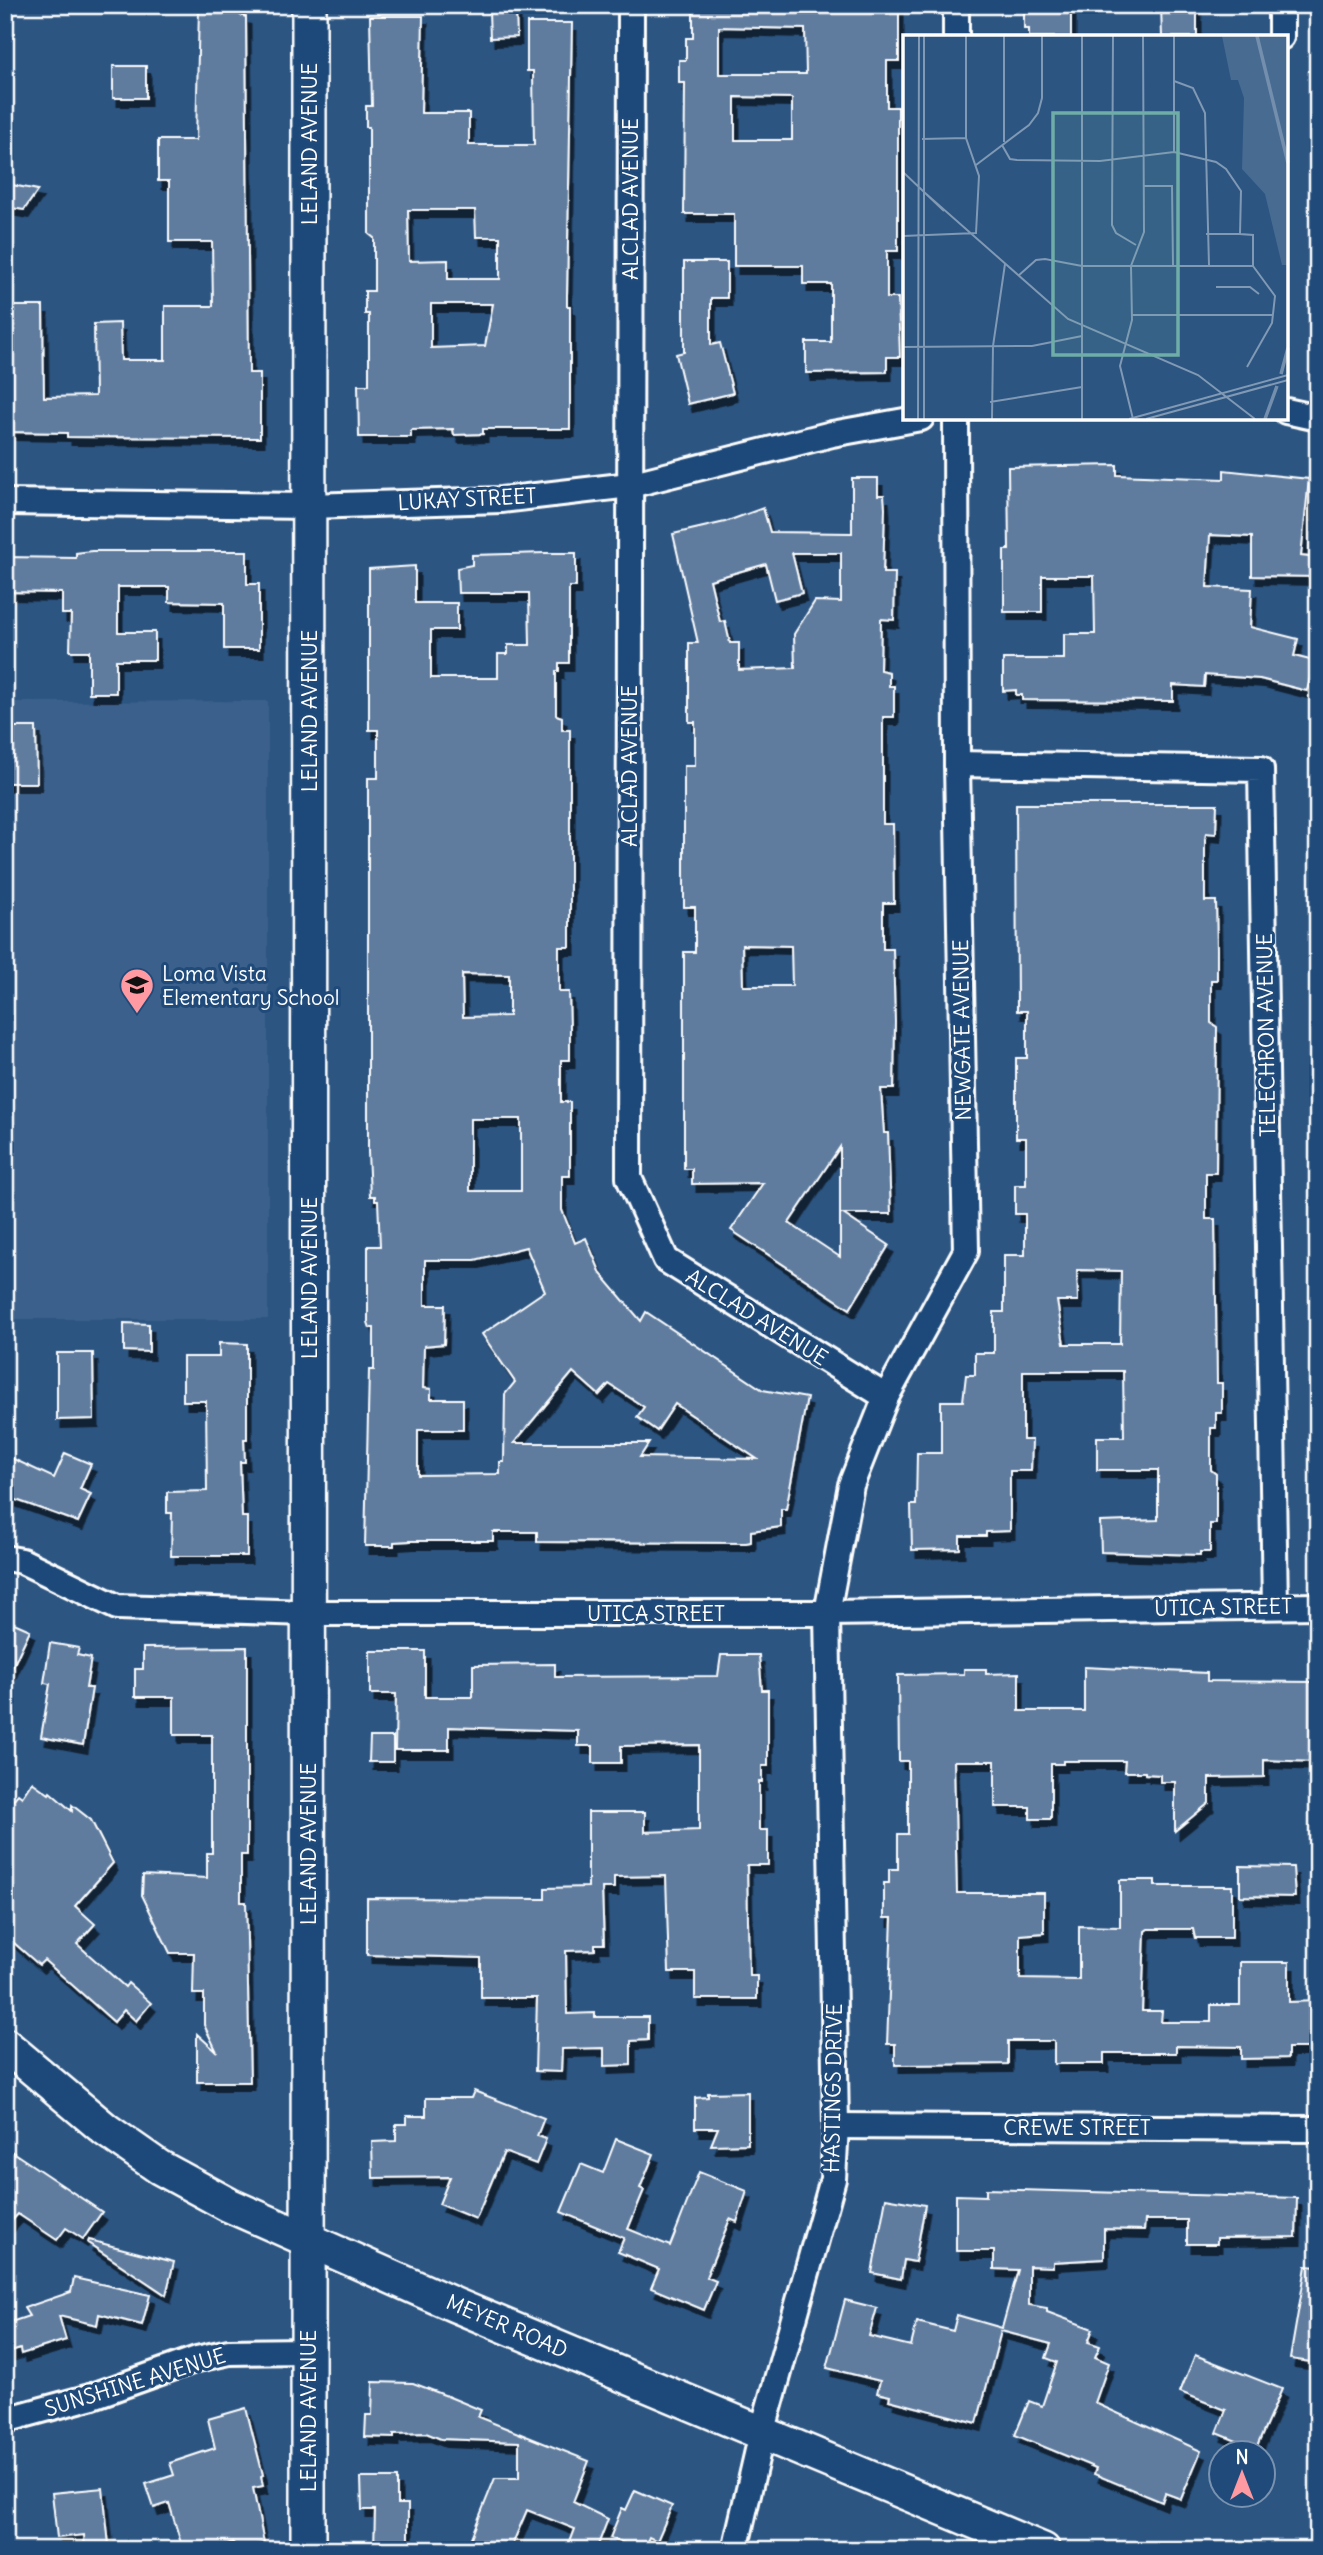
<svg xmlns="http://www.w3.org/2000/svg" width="1323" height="2555" viewBox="0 0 1323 2555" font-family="Delius,sans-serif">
<defs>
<filter id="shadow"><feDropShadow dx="4.5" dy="8" stdDeviation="0" flood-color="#0009"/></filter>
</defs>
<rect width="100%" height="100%" fill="#2c5582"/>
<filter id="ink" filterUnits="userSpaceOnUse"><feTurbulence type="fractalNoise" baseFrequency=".0143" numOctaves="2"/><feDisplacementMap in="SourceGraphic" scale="14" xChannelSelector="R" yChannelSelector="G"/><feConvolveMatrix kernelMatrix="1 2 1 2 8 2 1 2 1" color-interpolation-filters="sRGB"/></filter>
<g filter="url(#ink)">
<path fill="#3b618b" d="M268 701V1319H5V702Z"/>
<g fill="#5e7c9f" stroke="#fff" stroke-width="2" fill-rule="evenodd" filter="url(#shadow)">
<path d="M212 5H240V15L246 17 249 373H260V438L67 437V433L5 432V351H10L9 306H43L44 397 95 396 94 324 120 323 121 360H165V306H213L212 242H169V181H158V140H196L199 7Z"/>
<path d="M693 5H899V61H887V107H898V251H887V298H898L900 357H887V372L806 373V342H831V284H803V266H734V214H684L685 83H679V60H686V38H693ZM719 27 805 29 806 74H719ZM735 97 792 98V140H735Z"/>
<path d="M1024 5H1071V37H1029V29H1024Z"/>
<path d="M1161 5H1197V37H1162Z"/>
<path d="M516 11 517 37 490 38 489 12Z"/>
<path d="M370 16H423L421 113H469V145H534L533 71H527V23H572L567 295V306H570V429H483V434L454 435 453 429 411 430V437H359L358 385H369V314H365V291H374V238L369 234V127H366V106H372ZM408 210H475L476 237H500V279H448V260L409 261ZM431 304H493L485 346 431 348Z"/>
<rect x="113" y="66" width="33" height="32"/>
<path d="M12 185 38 190 24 210 5 207V194Z"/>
<path d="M684 262H727V298H711V345L720 343 733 393 688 404 676 354 684 352Z"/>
<path d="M1117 465V475L1224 479V470L1309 479 1301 556 1318 558V577L1252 576V537L1210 535 1207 587 1252 589 1250 627 1298 639 1294 656 1314 661 1307 691 1260 679 1205 675 1204 687 1173 685V701L1022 700V695H1016V690L1003 691V659H1064V634H1095L1094 576H1042V612H1004V550H1009L1008 467Z"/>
<path d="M852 478H878V495H884L885 508 883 573H895L894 620 881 619 880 670 889 672V686H894V717H883V824H893L894 903H883V949H893L895 1022 894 1089H881L884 1133H888L891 1214H843L889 1245 850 1309 731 1230 763 1183 692 1184V1169H684V952H695V907H684V766H695V722H689V643H698L673 534 725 522 763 508 770 532 852 533ZM792 553H841V602L815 601 794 634 795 668 739 670V643H730L725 621 720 622 710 580 766 564 775 600 802 593ZM742 945 791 946 792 986H743ZM840 1147V1257L789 1223Z"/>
<path d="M92 551H247V584H259V649H224V603L169 602V587H118V632H155V660H116V693H89V651H70L71 614H62V593L5 592V557L76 558V553Z"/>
<path d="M545 553H576V587H569V663H559V671H556V715L562 717V730H570V947H559V992H569L570 1028V1060H561V1102H570V1176H562V1210L575 1243 586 1238 601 1274 641 1321 646 1312 763 1390 807 1398 786 1509H781V1527L751 1531V1542L746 1543 537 1542V1532H493V1541H410L394 1542V1546H365L369 1370H374V1328H370L368 1322V1246H380L378 1201H375V1196H370L368 1152V778H378V730H369V569L415 566V603H457V630H431V678H498V654H508V645H530L529 593H458L457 568 472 565V555ZM462 974 509 975V1016L463 1017ZM470 1119H521V1191H470ZM526 1247 545 1291 482 1334 515 1382 505 1394 504 1462H500V1474L418 1475V1430H463V1399H431V1389L423 1388 424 1346 444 1344 445 1305H425V1260H475ZM573 1372 599 1395 609 1384 644 1407 637 1417 657 1431 675 1404 757 1459 640 1457 649 1443H514Z"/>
<path d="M5 727H36L37 783H5Z"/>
<path d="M1016 804H1217L1216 834 1206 833 1205 839V901H1216L1217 949V980H1211V1023L1217 1027 1216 1173H1206V1219H1215L1217 1383H1222V1413H1216V1428H1211V1470L1216 1474V1524H1210V1552H1200V1555L1101 1552 1100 1522 1158 1520V1470H1097V1437H1124L1123 1371H1023V1440H1032L1031 1471H1010V1531L986 1532V1536H960V1549L912 1550 911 1505H916L917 1453H941V1401H963L966 1375H975V1353H994V1312H1004V1255H1025V1214H1015V1185H1026V1138H1016V1058H1027V1011H1017ZM1077 1270 1121 1271 1120 1344H1064L1057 1301H1078Z"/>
<path d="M124 1323 149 1324V1352L124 1351Z"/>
<path d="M219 1343 247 1344V1439H244L245 1462H240L242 1517H247V1556H171L172 1513H167V1492L207 1491 206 1401H183V1357H219Z"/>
<path d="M57 1353H93L94 1419 57 1420Z"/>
<path d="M65 1453 91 1464 80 1489 91 1494 78 1522 5 1496V1455L54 1478Z"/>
<path d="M5 1619 30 1630 5 1683Z"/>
<path d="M50 1643 79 1648 77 1655 91 1658 86 1688H92L83 1745 41 1737 50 1684 44 1683Z"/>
<path d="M247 1647V1855H241V1902H246L247 1939 250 2082H197V2034L217 2052 204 2025V1994H193L194 1953H170L142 1895 143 1875 207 1878V1853H212V1735H174V1697H135V1669H143V1648Z"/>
<path d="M370 1651H425V1697H473V1665L555 1664V1677L718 1676 721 1655H759L762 1690H768V1766H762V1782H759V1830H768V1865H747L749 1976H757V1999H695V1972H669L666 1876 614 1877V1888H602L604 1944H595V1950L566 1951 567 2014 595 2013V2017H648V2040L631 2041V2065L604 2066V2048L562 2049 561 2072 535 2071 537 1998H481V1958L367 1955V1898L545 1899V1888L588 1887V1812H645V1832L699 1830V1745L621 1746V1763H593V1746H578V1731L449 1727V1750H395L396 1694H370Z"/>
<path d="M1084 1667 1207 1673V1681L1318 1682 1316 1762 1264 1760V1777L1209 1778V1803L1175 1831V1782H1160V1775L1145 1774V1772H1124L1125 1761H1063V1764H1051V1819H1030V1807H995V1761H954L957 1893H1044V1933L1020 1935V1979L1079 1980V1926L1120 1927V1880H1155V1886H1232V1938H1195L1193 1929H1148L1145 1931 1142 2011H1162L1161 2022H1211V2005H1240V1962H1289V2002L1318 2001V2048H1288V2058L1241 2059V2047L1176 2046V2053H1104V2064H1054V2041H1008V2064L895 2065V2044H887L892 1918H884V1883H889V1869H898V1834H908V1761H899L898 1675 964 1674V1669H986V1674L1019 1673V1711H1084Z"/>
<path d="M370 1737H393V1762H369Z"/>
<path d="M32 1782 49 1794 50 1792 72 1811V1805L91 1820 113 1863 75 1906 95 1924 77 1944 125 1987 128 1983 151 2003 136 2021 124 2010 114 2022 44 1960 39 1965 5 1935V1809L18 1794 22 1797Z"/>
<path d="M1240 1866 1293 1867 1295 1897 1240 1896Z"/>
<path d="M474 2091 544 2118 537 2136 546 2139 536 2164 504 2152 476 2219 439 2204 450 2177 373 2178 372 2142 396 2141V2124H407V2116H426V2098H471Z"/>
<path d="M748 2092V2144L711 2145 718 2128H695V2098L708 2097V2093Z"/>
<path d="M616 2139 654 2154 640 2188 644 2190 628 2229 670 2246 699 2172 747 2191 737 2222 730 2219 706 2277 716 2281 704 2310 651 2288 659 2269 618 2252 624 2238 561 2212 581 2164 603 2173Z"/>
<path d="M5 2147 102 2212 83 2239 66 2228 57 2240 18 2214 5 2228Z"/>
<path d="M986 2189 1297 2198 1296 2237 1217 2238V2244H1187V2220H1145L1144 2230 1104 2229V2259L1053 2262V2267L1029 2266V2305L1047 2308V2312L1093 2329 1088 2342 1100 2346 1095 2357 1109 2363 1095 2403 1201 2451 1181 2499 1165 2493 1162 2502 1094 2474 1096 2468 1015 2435 1029 2401 1042 2406 1057 2362 1046 2358 1051 2344 1001 2331 977 2423 889 2400 890 2396 877 2393 880 2381 827 2368 845 2300 877 2308 869 2336 911 2346 917 2322 953 2331 957 2315 1002 2328 1018 2270 994 2269V2251H956V2195L986 2196Z"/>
<path d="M886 2198 925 2205 915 2262 904 2260 901 2279 872 2273Z"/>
<path d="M89 2240 174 2262 166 2295 88 2243Z"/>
<path d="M1306 2266 1318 2267V2363L1290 2359Z"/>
<path d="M74 2278 150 2295 142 2325 99 2314 97 2325 59 2316 66 2340 21 2354 20 2349 5 2354V2324L29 2316 24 2308 71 2292Z"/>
<path d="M1195 2355 1282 2389 1256 2449 1217 2433 1226 2410 1180 2392Z"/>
<path d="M373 2382 413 2383 447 2396 481 2410 478 2417 589 2461 573 2502 608 2519 596 2550H567L575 2529 527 2510 510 2550H466L495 2478H519V2442L441 2439 426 2433 394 2434V2438L365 2437 366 2415H372Z"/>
<path d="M246 2408 263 2475 261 2476 263 2486 253 2488 264 2543 236 2550 233 2542 209 2550H183L169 2503 154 2508 146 2484 174 2475 170 2463 215 2448 208 2419Z"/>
<path d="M361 2478H397V2504H408V2550H374L375 2510H362Z"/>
<path d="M103 2488 109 2545 85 2548 84 2535 57 2538 52 2493Z"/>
<path d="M635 2490 672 2506 657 2541 649 2537 643 2550 610 2538 622 2508 626 2510Z"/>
</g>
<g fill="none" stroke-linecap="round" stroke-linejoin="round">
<g stroke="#fff" stroke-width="30">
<g id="street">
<path d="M631 5 629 1178 666 1260 886 1397"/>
<path d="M956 37V5"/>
<path d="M1281 37V5"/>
<path d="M1286 411 1318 418"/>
<path d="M5 502 309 506 501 500 630 485 832 434 921 418"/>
<path d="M957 764 1261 769 1275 1606"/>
<path d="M5 1558 22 1561 117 1607 308 1613H827L1318 1606"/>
<path d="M836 2126 1318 2129"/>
<path d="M5 2420 90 2397 197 2359 229 2352 308 2351"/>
<path d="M735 2550 762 2433 833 2179 836 2126 827 1613 851 1485 886 1397 966 1251 957 764 956 418"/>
</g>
</g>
<g stroke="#fff" stroke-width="38">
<g id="secondary">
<path d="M5 2045 106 2130 159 2167 229 2205 455 2305 1043 2550"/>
<path d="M308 2550 309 5"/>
</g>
</g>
<use href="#street" stroke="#1f4a7a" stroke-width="24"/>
<use href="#secondary" stroke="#1f4a7a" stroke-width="33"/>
</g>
</g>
<defs>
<g id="school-pin" transform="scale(1.75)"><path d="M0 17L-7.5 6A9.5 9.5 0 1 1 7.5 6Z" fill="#ff9aa2" stroke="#1f4a7a"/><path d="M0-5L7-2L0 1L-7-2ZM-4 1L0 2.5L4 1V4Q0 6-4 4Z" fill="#111"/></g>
</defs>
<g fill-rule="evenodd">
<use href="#school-pin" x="137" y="985"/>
</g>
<g text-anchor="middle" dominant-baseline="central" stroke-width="6" stroke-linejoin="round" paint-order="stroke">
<g font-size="21" fill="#fff" stroke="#1f4a7a">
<text transform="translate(309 144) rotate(-90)">LELAND AVENUE</text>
<text transform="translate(630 199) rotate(-90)">ALCLAD AVENUE</text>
<text transform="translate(467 499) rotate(-3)">LUKAY STREET</text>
<text transform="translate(309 711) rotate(-90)">LELAND AVENUE</text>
<text transform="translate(629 766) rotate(-90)">ALCLAD AVENUE</text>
<text transform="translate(962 1030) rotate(-91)">NEWGATE AVENUE</text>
<text transform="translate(1266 1035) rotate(-91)">TELECHRON AVENUE</text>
<text transform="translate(309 1278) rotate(-90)">LELAND AVENUE</text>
<text transform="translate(757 1317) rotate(32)">ALCLAD AVENUE</text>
<text transform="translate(1223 1607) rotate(-1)">UTICA STREET</text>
<text x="656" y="1613">UTICA STREET</text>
<text transform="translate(308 1844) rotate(-90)">LELAND AVENUE</text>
<text transform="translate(833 2088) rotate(-89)">HASTINGS DRIVE</text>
<text x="1077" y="2127">CREWE STREET</text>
<text transform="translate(507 2326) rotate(23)">MEYER ROAD</text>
<text transform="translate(135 2382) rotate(-17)">SUNSHINE AVENUE</text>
<text transform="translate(308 2411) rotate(-90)">LELAND AVENUE</text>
</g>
<g font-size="21" fill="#fff" stroke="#1f4a7a" text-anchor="start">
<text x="162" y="973">Loma Vista<tspan x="162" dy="24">Elementary School</tspan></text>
</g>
</g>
<g transform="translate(903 35)">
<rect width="385" height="385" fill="#2c5582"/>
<path d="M319 1H385V230H379L362 159 339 134 341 63 335 45H328Z" fill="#486b92"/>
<path fill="none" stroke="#748fad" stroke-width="3.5" d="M354 1 385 128M378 339 385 313M362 384 374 351"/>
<path fill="none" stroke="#8099b4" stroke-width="2" d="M21 1V384M210 1 209 190 213 198 233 210M271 1V117M271 46 290 53 302 78 306 230M19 104 63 103M101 107V1M99 110 107 124 114 125 197 126 271 117 313 127 323 134 338 156 337 199 350 200V231L372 261 369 288 344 332M73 130 126 90 135 78 139 63V1M0 137 41 176M240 151H269L270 230M21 157 165 284 295 340 352 384M303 199H336M0 201 73 198 76 141 63 103V1M115 241 133 225 142 224 179 231H350M313 252H347L356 259M229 280H370M0 312 129 311 179 301M87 367 179 352M15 384 16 1M89 384 90 311 102 229M179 384V1M226 384 385 340M230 384 217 331 229 285 228 231 241 197 240 1M243 384 385 345"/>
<path fill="#6fada8" fill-opacity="0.15" stroke="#6fada8" stroke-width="3.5" d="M150 78H275V320H150Z"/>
<rect width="385" height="385" fill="none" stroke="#fff" stroke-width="3.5"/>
</g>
<rect width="1323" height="2555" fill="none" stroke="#1f4a7a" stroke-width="28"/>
<rect x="14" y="14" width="1295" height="2527" fill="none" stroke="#fff" stroke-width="2.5" filter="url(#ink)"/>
<g transform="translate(1242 2474)"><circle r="33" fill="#1f4a7a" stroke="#7992af" stroke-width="2"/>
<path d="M0-5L12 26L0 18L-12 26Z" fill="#ff9aa2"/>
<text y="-10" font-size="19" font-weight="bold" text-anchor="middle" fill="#ffffff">N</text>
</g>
</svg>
